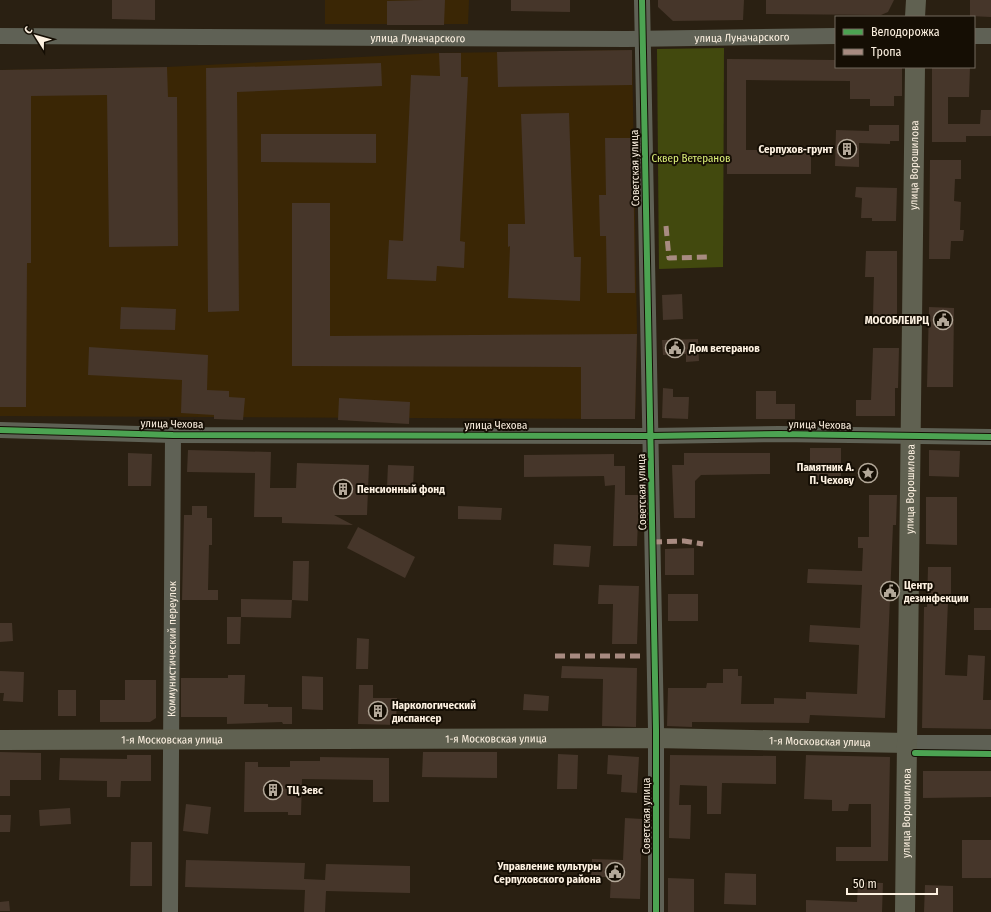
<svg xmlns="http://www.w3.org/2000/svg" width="991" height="912" viewBox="0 0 991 912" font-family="'Fira Sans Condensed',sans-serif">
<rect width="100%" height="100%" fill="#2a2012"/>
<g fill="#3a2605">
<path d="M325 0H469L468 24H325Z"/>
<path d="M632 50 637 334 635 419 0 416V70L167 67 439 53Z"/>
</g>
<path fill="#42490e" d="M724 48 723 267 659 269 657 49Z"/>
<g fill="#46362a">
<path d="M112 0H155V20L112 19Z"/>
<path d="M423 0H445L444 25H387V1Z"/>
<path d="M511 0H570V12L511 11Z"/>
<path d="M658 0H744L743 20 673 21 658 7Z"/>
<path d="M766 0H894L888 12 881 15 766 14Z"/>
<path d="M970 0H991V17L970 16Z"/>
<path d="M632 50V85L498 87 497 52Z"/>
<path d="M439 53H461V77H468L460 241 465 242 464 268 437 266 436 281 387 279 389 240 403 241 411 75 440 76Z"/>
<path d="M727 59 836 60V67H902V96H894V106H870V99H850V81L746 80V150H811V174H727Z"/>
<path d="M381 63 382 86 237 92 239 311 208 312 206 68Z"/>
<path d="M167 67 168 97H177L178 246 109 247 107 95 31 96V263H27L26 407H0V70Z"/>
<path d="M932 67H970L969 97H948V124H980L981 110H991V136H966V142H932Z"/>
<path d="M569 113 574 257H581L580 301 508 298 510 246 508 247V224H525L521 114Z"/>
<path d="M869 125H899V141H890V144L859 143V167L835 166 836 130 869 131Z"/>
<path d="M261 134H376V163L261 162Z"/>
<path d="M605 138H633L635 293H607L606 236H600L599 195H606Z"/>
<path d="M930 160H961V179H955L954 201 961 202 960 230H964L963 241H951L950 259H929Z"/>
<path d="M856 187 897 188 896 221H872V218H861L862 198 855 197Z"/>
<path d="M292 203H330V336L637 334 635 419H581V367L292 366Z"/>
<path d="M866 251H897V316L873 315 874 277H865Z"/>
<path d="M682 294 683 319 663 320 662 295Z"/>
<path d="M121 307 176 309 175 330 120 329Z"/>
<path d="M929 307 954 308 953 387H927Z"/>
<path d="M698 339 699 361 686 362V354L663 355 662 340Z"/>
<path d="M89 347 208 355 207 390 229 391V397L245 398 243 420 214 419V415L181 413 182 380 88 375Z"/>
<path d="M873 348H899L898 388H895V416H856V400H871Z"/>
<path d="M663 388 673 389V397H689L688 419 662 418Z"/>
<path d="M756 391H776V404H795V419H756Z"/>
<path d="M339 398 410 402 409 424 338 420Z"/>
<rect x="810" y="448" width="31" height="32"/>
<path d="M188 450 271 452 270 488H296L297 463 369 465 367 515H334L353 525 282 523V517H254L255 473 187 472Z"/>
<path d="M929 450 960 451 959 477 929 476Z"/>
<path d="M128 453 152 454 151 486H128Z"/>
<path d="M684 453H770V474L701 475 695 481V518H674L672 465H684Z"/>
<path d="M614 454V466H625V495H639L637 546H613L615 485 605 486 604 476 524 477V455Z"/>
<path d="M388 465 414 466 413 488 387 487Z"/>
<path d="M869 495H897L896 525H893L885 718 810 715 809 723 692 722V727L667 726 668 688H706L707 683H723V669H738V676H742L741 704H774V698L806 699V692L857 694 859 645 809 642 810 625 860 628 862 585 807 583 808 569 862 571 863 548H858V537H869Z"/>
<path d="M926 497H957V545L926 544Z"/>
<path d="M192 506H207V518H212V545H209L208 590H218V600H182L184 515H192Z"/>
<path d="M458 506 502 508 501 520 458 519Z"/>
<path d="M358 527 415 557 405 578 347 548Z"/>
<path d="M554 544 591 546 589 567 553 565Z"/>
<path d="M694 548V575H665V549Z"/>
<path d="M293 561H309L308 601 292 600Z"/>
<path d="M928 567H951V601H948L945 675 967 676 968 655 985 656 983 700H991V729L922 728 924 607H927Z"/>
<path d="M599 585 639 586 637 644H612L613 604H598Z"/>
<rect x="668" y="594" width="30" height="27"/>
<path d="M241 599 292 600 291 618 241 617Z"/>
<rect x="974" y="608" width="17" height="22"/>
<path d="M227 617H241L240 644H227Z"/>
<path d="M0 623H12L13 641 0 642Z"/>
<path d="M357 638 369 639 368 669H356Z"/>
<path d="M562 666 637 668 636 727 602 726 603 679 561 678Z"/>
<path d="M0 671 24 672 23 702 3 701 4 693H0Z"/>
<path d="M228 675H245L244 704H268V707H292V724H283L282 722 227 724V717H181V678H228Z"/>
<path d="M302 676 323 677V710L302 709Z"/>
<path d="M125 680H156V718L150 722H100V700H125Z"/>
<path d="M359 685H373V698H397L396 725 358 724Z"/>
<rect x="58" y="690" width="18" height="26"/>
<path d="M524 694 549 696 548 711 523 710Z"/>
<path d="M0 752 41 753V780H10V796H0Z"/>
<path d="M423 752H497V778L422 777Z"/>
<path d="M558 754 578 755 577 789H557Z"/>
<path d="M127 755H151V781H121L120 797H107V781L59 780 60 758 127 759Z"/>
<path d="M608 755 639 757 637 793 621 792 622 775 607 774Z"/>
<path d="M670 755 776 756V784L722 783 721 814H707V786L680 785 679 805H691L690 839 669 838Z"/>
<path d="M806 755 890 757 888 861H836V847H871V804H849L848 811H832V800L804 799Z"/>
<path d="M320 757 389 758V802H373V780L302 779 301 815H288V812H244L245 762H258V767H290V761H320Z"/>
<path d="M923 771H991V797L923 798Z"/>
<path d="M186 804 211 807 208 834 183 831Z"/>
<path d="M70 808 71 824 40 826 39 810Z"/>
<path d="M0 815H11L10 832H0Z"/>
<path d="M625 818 642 819 640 899 610 898 611 877H591L592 859 623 860Z"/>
<rect x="962" y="840" width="29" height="38"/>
<path d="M131 842H152V886H130Z"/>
<path d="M186 860 305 863 304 879 325 880 326 864 410 866V893L326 891 325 912H304L305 890 185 887Z"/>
<path d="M725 873 756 874V905L724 904Z"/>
<path d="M668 878 694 879V912H668Z"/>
<path d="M858 882 883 883 882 912H806V900L857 902Z"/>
<path d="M925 885 953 886V912H924Z"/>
<path d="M9 901 10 911H0V902Z"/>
</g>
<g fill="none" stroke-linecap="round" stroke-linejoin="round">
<g stroke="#5f6155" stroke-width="16">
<path d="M642 0 656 729V912"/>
<path id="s1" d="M0 36 627 39 836 36"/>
<path d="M974 36H991"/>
<path d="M0 430 173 435 651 436 779 434 991 437"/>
<path d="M907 743H991"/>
<path id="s2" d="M170 912 173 435"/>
</g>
<g stroke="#606151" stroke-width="20">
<path d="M915 17 916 0"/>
<path id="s3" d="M0 740 655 738 907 743"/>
<path id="s4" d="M905 912 915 67"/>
</g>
<g stroke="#a88b81" stroke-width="5" stroke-dasharray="10 5" stroke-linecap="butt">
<path d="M666 226 669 258 707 257"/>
<path d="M652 542 684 541 703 544"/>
<path d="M555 656H641"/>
</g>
<g stroke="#150e04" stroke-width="8">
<g id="cycleway">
<path d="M642 0 656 729V912"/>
<path d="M0 430 173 435 651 436 779 434 991 437"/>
<path d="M915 753 991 754"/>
</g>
</g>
<use href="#cycleway" stroke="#4ca352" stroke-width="6"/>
</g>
<defs>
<g id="building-ring" transform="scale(1)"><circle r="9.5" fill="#150e04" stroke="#b3a899" stroke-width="1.5"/><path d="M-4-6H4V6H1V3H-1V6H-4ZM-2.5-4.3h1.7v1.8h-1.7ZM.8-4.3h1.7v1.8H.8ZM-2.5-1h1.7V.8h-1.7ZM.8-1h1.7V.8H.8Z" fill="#b3a899"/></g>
<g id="civic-ring" transform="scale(1)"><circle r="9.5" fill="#150e04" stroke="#b3a899" stroke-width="1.5"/><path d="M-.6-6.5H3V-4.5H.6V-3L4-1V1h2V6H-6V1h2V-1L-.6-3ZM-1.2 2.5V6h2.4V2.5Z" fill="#b3a899"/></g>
<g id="sight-ring" transform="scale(1)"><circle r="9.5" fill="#150e04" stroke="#b3a899" stroke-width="1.5"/><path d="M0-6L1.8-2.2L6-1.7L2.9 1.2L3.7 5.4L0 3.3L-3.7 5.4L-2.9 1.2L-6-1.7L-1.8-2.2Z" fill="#b3a899"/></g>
</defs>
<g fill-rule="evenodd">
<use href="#building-ring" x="847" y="149"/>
<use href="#civic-ring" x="943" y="320"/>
<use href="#civic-ring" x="675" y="348"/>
<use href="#sight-ring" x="868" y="473"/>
<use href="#building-ring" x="343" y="489"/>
<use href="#civic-ring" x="890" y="591"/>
<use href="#building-ring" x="378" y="711"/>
<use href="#building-ring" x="273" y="790"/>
<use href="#civic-ring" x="615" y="872"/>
</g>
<g text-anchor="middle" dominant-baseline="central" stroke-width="4" stroke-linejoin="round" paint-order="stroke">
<g font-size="11" fill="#fdf1e1" stroke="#150e04">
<text stroke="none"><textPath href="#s1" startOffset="418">улица Луначарского</textPath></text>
<text stroke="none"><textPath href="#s1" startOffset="742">улица Луначарского</textPath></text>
<text stroke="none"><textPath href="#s4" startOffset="747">улица Ворошилова</textPath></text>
<text transform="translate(635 168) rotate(-91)">Советская улица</text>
<text transform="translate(172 424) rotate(1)">улица Чехова</text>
<text x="496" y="425">улица Чехова</text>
<text transform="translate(820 425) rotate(1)">улица Чехова</text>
<text stroke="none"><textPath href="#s4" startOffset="423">улица Ворошилова</textPath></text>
<text transform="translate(642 492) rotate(-91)">Советская улица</text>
<text stroke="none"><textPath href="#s2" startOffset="263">Коммунистический переулок</textPath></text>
<text stroke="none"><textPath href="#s3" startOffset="172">1-я Московская улица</textPath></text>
<text stroke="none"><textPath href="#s3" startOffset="496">1-я Московская улица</textPath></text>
<text stroke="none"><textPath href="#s3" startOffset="820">1-я Московская улица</textPath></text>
<text stroke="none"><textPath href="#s4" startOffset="99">улица Ворошилова</textPath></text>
<text transform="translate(646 816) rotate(-90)">Советская улица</text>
</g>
<g font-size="11" font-weight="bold" fill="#fdf1e1" stroke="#150e04" text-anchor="start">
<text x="833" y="149" text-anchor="end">Серпухов-грунт</text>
<text x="929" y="320" text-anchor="end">МОСОБЛЕИРЦ</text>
<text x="689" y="348">Дом ветеранов</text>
<text x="854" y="467" text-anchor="end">Памятник А.<tspan x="854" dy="13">П. Чехову</tspan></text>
<text x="357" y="489">Пенсионный фонд</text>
<text x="904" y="585">Центр<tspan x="904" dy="13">дезинфекции</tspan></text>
<text x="392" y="705">Наркологический<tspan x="392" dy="13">диспансер</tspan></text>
<text x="287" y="790">ТЦ Зевс</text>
<text x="601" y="866" text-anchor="end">Управление культуры<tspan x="601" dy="13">Серпуховского района</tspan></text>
</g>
<g font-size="11" fill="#daee78" stroke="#150e04">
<text x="691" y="158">Сквер Ветеранов</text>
</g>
</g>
<rect x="835" y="16" width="140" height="52" fill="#150e04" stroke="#72695c"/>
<rect x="843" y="29" width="20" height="6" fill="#4ca352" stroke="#72695c"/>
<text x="871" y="36" font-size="12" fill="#fdf1e1">Велодорожка</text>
<rect x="843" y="49" width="20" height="6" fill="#a88b81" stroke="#72695c"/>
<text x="871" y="56" font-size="12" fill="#fdf1e1">Тропа</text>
<g transform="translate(36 36) rotate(307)" stroke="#150e04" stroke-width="3" paint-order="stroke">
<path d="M0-3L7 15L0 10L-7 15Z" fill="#fdf1e1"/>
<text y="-6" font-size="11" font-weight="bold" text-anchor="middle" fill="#fdf1e1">С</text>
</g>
<path d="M847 888v6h90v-6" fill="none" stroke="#fdf1e1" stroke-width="2"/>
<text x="853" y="888" font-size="12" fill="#fdf1e1" stroke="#150e04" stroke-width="3" paint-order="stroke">50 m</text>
</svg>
